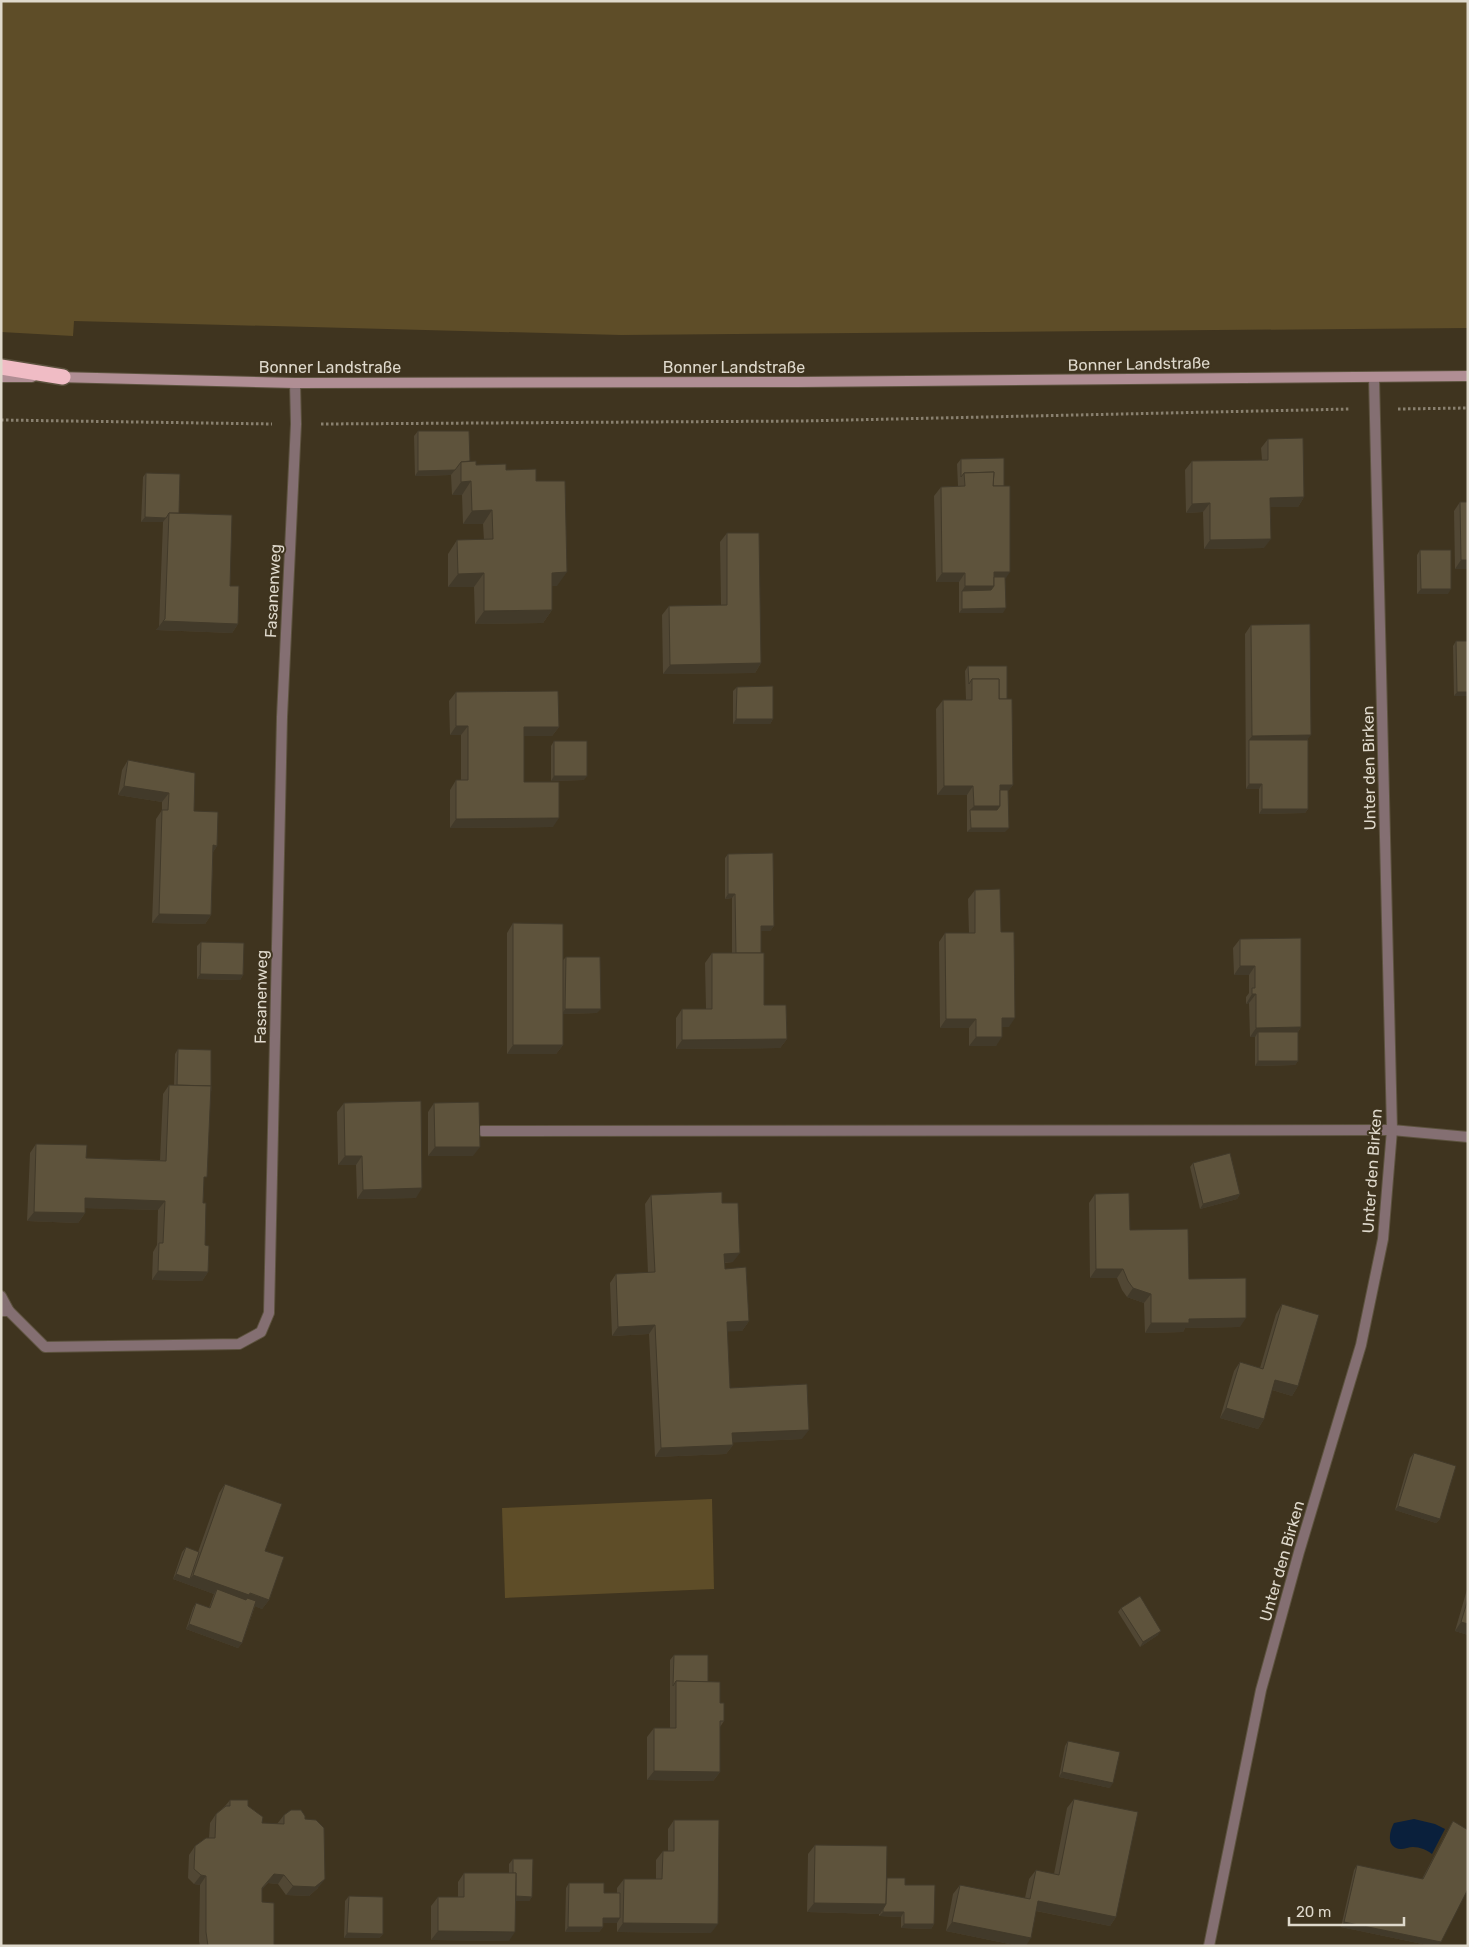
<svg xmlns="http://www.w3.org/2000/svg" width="1469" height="1947" viewBox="0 0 1469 1947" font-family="Rubik,sans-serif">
<rect width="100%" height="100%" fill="#3f341f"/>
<g fill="#5e4d28">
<path d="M1 1H1468V328L621 335 74 321 73 336 1 332Z"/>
<path d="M712 1499 714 1589 505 1598 502 1508Z"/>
</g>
<path fill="#0a203c" d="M1414 1819 1435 1824 1445 1829 1432 1854C1427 1850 1420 1847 1413 1847 1409 1847 1405 1849 1401 1849 1386 1848 1389 1832 1394 1823Z"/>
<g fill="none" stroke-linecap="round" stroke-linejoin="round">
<g stroke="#5c523e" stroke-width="12">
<g id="service">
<path d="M482 1131 1392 1130"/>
<path d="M1 1296 9 1311H1"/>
</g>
</g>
<g stroke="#5c523e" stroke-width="12">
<g id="minor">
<path d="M1392 1130 1468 1137"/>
<path d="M9 1311 45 1347 239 1344 261 1332 269 1313 282 717 296 424 295 383"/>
<path d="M1209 1946 1261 1690 1299 1552 1361 1345 1383 1239 1392 1130 1374 377"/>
</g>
</g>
<g stroke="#5c523e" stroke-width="12">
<g id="secondary">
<path d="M1 377H32"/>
<path d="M56 377 295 383 799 382 1468 376"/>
</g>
</g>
<g stroke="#5c523e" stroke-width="18">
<path id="motorway" d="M1 367 63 377"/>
</g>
<g stroke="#89806f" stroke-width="3" stroke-dasharray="2.5 2.5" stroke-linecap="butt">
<path d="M1398 409 1468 408"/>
<path d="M1 420 272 424"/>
<path d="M321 424 802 421 1350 409"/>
</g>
<use href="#service" stroke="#846f72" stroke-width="10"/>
<use href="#minor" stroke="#846f72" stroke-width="10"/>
<use href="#secondary" stroke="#b08e94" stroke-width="10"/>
<use href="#motorway" stroke="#f0bcc5" stroke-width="15"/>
</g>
<g fill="#514734">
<path d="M418 431 476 465 506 470 536 481 557 586H552V610L543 623 475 624 474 587H448V554L457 540H484L483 524H463L462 495H452L451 475 415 476 414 436Z"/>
<path d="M1268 439 1304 497 1298 507H1270L1264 548 1204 549 1203 512 1186 513 1185 470 1192 461 1262 460 1261 448Z"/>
<path d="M961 459 1005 579 1003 613H959V582H936L934 496 941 487 958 486 957 464Z"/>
<path d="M146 473 179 513 230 586 238 624 232 633 156 630 159 627 163 522H141L143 477Z"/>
<path d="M1460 502 1468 569H1455L1454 511Z"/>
<path d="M727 533 761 663 755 673 663 674 662 615 669 606 721 605 720 542Z"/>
<path d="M1420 550 1448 594H1417V555Z"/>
<path d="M1251 625 1308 740V809L1305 813 1259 814V789H1246L1245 634Z"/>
<path d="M1456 641 1468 696H1454L1453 646Z"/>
<path d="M968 666 1007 699 1013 785 1008 791 1005 832H967V795H937L936 709 943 700H966L965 671Z"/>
<path d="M737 687 773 719 770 724H733V691Z"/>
<path d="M456 692 559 727 552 736H524V782L553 827 450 828V790L456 780H461V735H450L449 701Z"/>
<path d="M554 741 584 780 551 781V746Z"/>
<path d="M128 760 194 811 217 846 213 852 211 915 205 924 152 923 156 819 162 810V802L118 795 122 770Z"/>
<path d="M728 854 774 926 770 931H761V953L764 1005 787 1039 780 1048 676 1049V1018L682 1009H706L705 963 712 953H732V898L725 899V858Z"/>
<path d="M975 890 1001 932 1009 1027H1002L996 1046H969V1028H940L939 942 945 933H969L968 899Z"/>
<path d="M513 923 563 960 566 957 597 1013 563 1014V1045L556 1054H507V933Z"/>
<path d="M1240 939 1301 1027 1298 1032V1061L1295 1065 1255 1066V1037H1250L1249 1003 1246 1004V997L1249 993V975H1234L1233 948Z"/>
<path d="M201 942 243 975 240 980 197 979V946Z"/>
<path d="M178 1049 204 1181 203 1203 205 1245 208 1272 202 1281 152 1280 153 1252 157 1245 158 1210 85 1208V1213L78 1223 27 1221 30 1153 36 1144 86 1158 160 1160 163 1094 169 1085H174L175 1054Z"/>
<path d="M344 1103 416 1198 357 1199 356 1165H338L337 1112Z"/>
<path d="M434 1103 473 1156H428V1112Z"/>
<path d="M1193 1163 1240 1194 1237 1199 1200 1209 1190 1167Z"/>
<path d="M1095 1194 1130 1230 1189 1279 1240 1327 1185 1328 1183 1332 1145 1333 1144 1303 1127 1297 1122 1290 1117 1278H1090L1089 1203Z"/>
<path d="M651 1195 722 1203 733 1262 725 1263V1269L749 1321 742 1331H727L730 1388 802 1439 733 1442V1445L726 1454 655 1457 649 1334 612 1336 610 1283 616 1274 648 1273 645 1204Z"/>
<path d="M1282 1304 1298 1386 1292 1396 1272 1390 1264 1419 1258 1429 1220 1418 1234 1371 1240 1362 1260 1368 1276 1314Z"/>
<path d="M1414 1453 1440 1519 1436 1523 1395 1510 1410 1458Z"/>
<path d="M225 1484 265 1551 269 1600 262 1609 255 1606 242 1643 238 1648 186 1629 193 1608 196 1603 209 1608 214 1594 173 1579 182 1552 186 1547 198 1552 219 1493Z"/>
<path d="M1468 1586V1635L1455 1631Z"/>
<path d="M1121 1608 1158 1635 1140 1647 1118 1612Z"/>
<path d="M674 1655 708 1682 720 1703 724 1721 720 1727V1772L713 1781 647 1780V1737L654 1728H670V1660Z"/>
<path d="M1068 1741 1110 1788 1059 1777 1065 1746Z"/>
<path d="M1074 1799 1116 1917 1110 1926 1036 1911 1026 1946H1019L946 1931 953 1894 960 1885 1025 1898 1029 1879 1036 1870 1054 1874 1067 1808Z"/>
<path d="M230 1800 248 1806 262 1823 277 1824 284 1815 305 1819 318 1888 309 1896 286 1895 278 1884 268 1883 262 1889V1902L274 1946H200L199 1941 200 1885 194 1884 188 1878 189 1855 195 1846 209 1838 210 1823 216 1814 225 1806Z"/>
<path d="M674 1820 711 1933 617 1932V1923H603V1927L599 1932H565L566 1888 569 1883 604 1893H617V1888L624 1879H656V1860L663 1851H668V1829Z"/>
<path d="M1453 1821 1438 1946H1432L1341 1927 1354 1870 1357 1865 1422 1879 1450 1826Z"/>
<path d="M815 1845 887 1878 905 1885 934 1924 931 1929 901 1928V1917L879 1916V1914L807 1912 808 1854Z"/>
<path d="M513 1859 532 1897 529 1901H516L509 1941 431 1940V1906L438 1897H458V1882L464 1873H509V1864Z"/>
<path d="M349 1896 383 1934 379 1938H344L345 1901Z"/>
</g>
<g fill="#423a2a">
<path d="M455 470 451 475 415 476 418 471Z"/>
<path d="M471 481 462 495H452L461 482Z"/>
<path d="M1304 497 1298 507H1264L1270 498Z"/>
<path d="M1210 503 1203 512 1186 513 1192 504Z"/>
<path d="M492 510 483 524H463L472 511Z"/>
<path d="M145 517 166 518 163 522H141Z"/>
<path d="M1271 539 1264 548 1204 549 1210 540Z"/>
<path d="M1461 560H1468V569H1455Z"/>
<path d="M567 572 557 586H542L552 573Z"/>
<path d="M994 572H1010L1004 581H991Z"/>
<path d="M484 573 474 587H448L458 574Z"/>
<path d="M942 573H965L959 582H936Z"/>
<path d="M965 586H994L988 595 962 591Z"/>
<path d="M1421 589H1451L1448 594H1417Z"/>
<path d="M1006 608 1003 613H959L962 609Z"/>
<path d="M552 610 543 623 475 624 484 611Z"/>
<path d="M163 621 238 624 232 633 156 630Z"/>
<path d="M761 663 755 673 663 674 670 665Z"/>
<path d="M1457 692H1468V696H1454Z"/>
<path d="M736 719H773L770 724H733Z"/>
<path d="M456 726H468L461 735H450Z"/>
<path d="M524 727H559L552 736H518Z"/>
<path d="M1311 735 1304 744 1249 740 1252 736Z"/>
<path d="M554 776H587L584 780 551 781Z"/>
<path d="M1249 784H1262L1259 789H1246Z"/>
<path d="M1000 785H1013L1006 794H997Z"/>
<path d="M124 786 169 793 162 802 118 795Z"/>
<path d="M944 786H973L967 795H937Z"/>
<path d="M974 806H1000L994 815 970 810Z"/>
<path d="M1262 809H1308L1305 813 1259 814Z"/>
<path d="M559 818 553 827 450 828 456 819Z"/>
<path d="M971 828H1009L1005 832H967Z"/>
<path d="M213 845 217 846 211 855Z"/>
<path d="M728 894H735L732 898 725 899Z"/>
<path d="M159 914 211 915 205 924 152 923Z"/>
<path d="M761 926H774L770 931H757Z"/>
<path d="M1240 966H1255L1249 975H1234Z"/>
<path d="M200 974 243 975 240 980 197 979Z"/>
<path d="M1252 994H1256L1249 1003 1246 1004Z"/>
<path d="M565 1009H601L597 1013 562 1014Z"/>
<path d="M1002 1018H1015L1009 1027H996Z"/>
<path d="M946 1019H976L969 1028H940Z"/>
<path d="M1301 1027 1295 1036 1258 1032 1255 1037H1250L1256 1028Z"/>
<path d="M976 1037H1002L996 1046H969Z"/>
<path d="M787 1039 780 1048 676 1049 682 1040Z"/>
<path d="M513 1045H563L556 1054H507Z"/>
<path d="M1258 1061H1298L1295 1065 1255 1066Z"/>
<path d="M435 1147H480L473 1156H428Z"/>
<path d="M345 1156H362L356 1165H338Z"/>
<path d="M422 1188 416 1198 357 1199 363 1190Z"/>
<path d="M1240 1194 1237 1199 1200 1209 1203 1204Z"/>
<path d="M85 1198 165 1201 158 1210 78 1208Z"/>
<path d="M34 1212 85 1213 78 1223 27 1221Z"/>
<path d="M740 1253 733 1262 718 1263 724 1254Z"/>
<path d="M1096 1269H1123L1117 1278H1090Z"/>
<path d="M158 1271 208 1272 202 1281 152 1280Z"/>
<path d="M1133 1288 1151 1294 1144 1303 1127 1297Z"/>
<path d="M1246 1318 1240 1327 1185 1328 1183 1332 1145 1333 1151 1323 1189 1319Z"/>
<path d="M749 1321 742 1331 720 1332 727 1322Z"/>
<path d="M655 1325 649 1334 612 1336 618 1327Z"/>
<path d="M1275 1380 1298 1386 1292 1396 1269 1389Z"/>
<path d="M1226 1408 1264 1419 1258 1429 1220 1418Z"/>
<path d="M809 1430 802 1439 726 1443 732 1433Z"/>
<path d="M733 1445 726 1454 655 1457 661 1448Z"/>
<path d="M1398 1506 1440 1519 1436 1523 1395 1510Z"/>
<path d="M176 1574 190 1579 193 1575 269 1600 262 1609 244 1602 217 1589 214 1594 173 1579Z"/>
<path d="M1461 1622 1468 1624V1635L1455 1631Z"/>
<path d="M189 1624 242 1643 238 1648 186 1629Z"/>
<path d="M1161 1631 1158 1635 1140 1647 1143 1642Z"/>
<path d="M654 1771 720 1772 713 1781 647 1780Z"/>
<path d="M1062 1772 1113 1783 1110 1788 1059 1777Z"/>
<path d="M274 1874 284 1875 278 1884 268 1883 256 1897Z"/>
<path d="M201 1875 206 1876 200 1885 194 1884Z"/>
<path d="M325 1879 318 1888 309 1896 286 1895 293 1886Z"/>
<path d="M513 1896 532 1897 529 1901H509Z"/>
<path d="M1038 1901 1116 1917 1110 1926 1032 1910Z"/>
<path d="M814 1903 886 1904 880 1914 807 1912Z"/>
<path d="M883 1912H904L901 1917 879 1916Z"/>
<path d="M603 1918H620L617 1923H600Z"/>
<path d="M952 1922 1031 1938 1026 1946H1019L946 1931Z"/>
<path d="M1344 1922 1441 1942 1438 1946H1432L1341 1927Z"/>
<path d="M623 1923 718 1924 711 1933 617 1932Z"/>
<path d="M904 1924H934L931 1929 901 1928Z"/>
<path d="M568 1927H603L599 1932H565Z"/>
<path d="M438 1931 515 1932 509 1941 431 1940Z"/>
<path d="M347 1933 383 1934 379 1938H344Z"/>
</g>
<g fill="#5e533c" stroke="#423a2a">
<path d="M418 431H469L470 461 461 462 455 470 418 471Z"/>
<path d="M1303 438 1304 497 1270 498 1271 539 1210 540V503L1192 504V461L1268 460V439Z"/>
<path d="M1004 458V486H993L994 472 964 473 961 477V459Z"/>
<path d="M476 461V465L506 464V470L536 469V481H565L567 572 552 573V610L484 611V573L458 574 457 540 493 539 492 510 472 511 471 481 461 482V462Z"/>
<path d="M994 472 993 486H1010V572H994V586H965V573H942L941 487 965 486 964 473Z"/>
<path d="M146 473 180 474 179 513H169L166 518 145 517Z"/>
<path d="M1460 502H1468V560H1461Z"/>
<path d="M169 513 232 515 230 586H239L238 624 163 621 165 619Z"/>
<path d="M727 533H759L761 663 670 665 669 606 727 605Z"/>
<path d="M1420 550H1451V589H1421Z"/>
<path d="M994 577H1005L1006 608 962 609V591L991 590 994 586Z"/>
<path d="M1310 624 1311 735 1252 736 1251 625Z"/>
<path d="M1456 641H1468V692H1457Z"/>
<path d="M968 666H1007V699H999V679H972L969 684Z"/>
<path d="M972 679H999V699H1012L1013 785H1000V806H974L973 786H944L943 700H972Z"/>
<path d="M773 686V719H736L737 687Z"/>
<path d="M558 691 559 727H524V782H559V818L456 819V780H468V726H456V692Z"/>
<path d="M1249 740H1308V809H1262V784H1249Z"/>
<rect x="554" y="741" width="33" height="35"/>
<path d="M128 760 195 773 194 811 218 812 217 846 213 845 211 915 159 914 162 810H168L169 793 124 786Z"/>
<path d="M1000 790H1008L1009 828H971L970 810H997L1000 806Z"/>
<path d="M773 853 774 926H761V953H736L735 894H728V854Z"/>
<path d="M1000 889 1001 932H1014L1015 1018H1002V1037H976V1019H946L945 933H975V890Z"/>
<path d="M513 923 563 924V1045H513Z"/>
<path d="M1301 938V1027L1256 1028V994H1252V988H1255V966H1240V939Z"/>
<path d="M201 942 244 943 243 975 200 974Z"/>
<path d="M712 953H764V1005H786L787 1039 682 1040V1009H712Z"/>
<path d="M566 957H600L601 1009H565Z"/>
<rect x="1258" y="1032" width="40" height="29"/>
<path d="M178 1049 211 1050V1091V1086L177 1085Z"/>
<path d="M169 1085 211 1086 207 1177H204L203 1203H206L205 1245 209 1246 208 1272 158 1271 159 1243H163L165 1201 85 1198V1213L34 1212 36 1144 87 1145 86 1158 166 1161Z"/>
<path d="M421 1101 422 1188 363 1190 362 1156H345L344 1103Z"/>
<path d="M479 1102 480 1147H435L434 1103Z"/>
<path d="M1230 1153 1240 1194 1203 1204 1193 1163Z"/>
<path d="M722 1192V1203H738L740 1253 724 1254 725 1269 746 1267 749 1321 727 1322 730 1388 807 1384 809 1430 732 1433 733 1445 661 1448 655 1325 618 1327 616 1274 655 1272 651 1195Z"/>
<path d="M1129 1193 1130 1230 1188 1229 1189 1279 1246 1278V1318L1189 1319V1323H1151V1294L1133 1288 1128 1281 1123 1269H1096L1095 1194Z"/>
<path d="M1282 1304 1319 1315 1298 1386 1275 1380 1264 1419 1226 1408 1240 1362 1263 1369Z"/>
<path d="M1414 1453 1456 1466 1440 1519 1398 1506Z"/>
<path d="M225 1484 282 1504 265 1551 284 1557 269 1600 250 1593 249 1595 193 1575Z"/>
<path d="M186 1547 199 1552 190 1579 176 1574Z"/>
<path d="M217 1589 246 1600 247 1598 256 1601 242 1643 189 1624 196 1603 210 1608Z"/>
<path d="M1140 1596 1161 1631 1143 1642 1121 1608Z"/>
<path d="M1468 1599V1624L1461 1622Z"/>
<path d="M674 1655H708V1682L676 1681 673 1686Z"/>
<path d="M676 1681 720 1682V1703H724V1721H720V1772L654 1771V1728H676Z"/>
<path d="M1068 1741 1120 1752 1113 1783 1062 1772Z"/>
<path d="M1074 1799 1138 1812 1116 1917 1038 1901 1031 1938 952 1922 960 1885 1030 1899 1036 1870 1059 1875Z"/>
<path d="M230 1800H248V1806L263 1817 262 1823 284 1824V1815L291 1810H301L305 1816V1819L316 1820 324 1828 325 1879 315 1887 293 1886 284 1875 274 1874 262 1888V1902L274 1903V1946H208L206 1932V1876L201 1875 194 1869 195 1846 206 1838H215L216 1814 226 1806H230Z"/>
<path d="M674 1820H719L718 1924 623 1923 624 1879H662L663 1851H674Z"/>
<path d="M1453 1821 1468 1830V1889L1441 1942 1344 1922 1357 1865 1423 1879Z"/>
<path d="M815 1845 887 1846 886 1904 814 1903Z"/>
<path d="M513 1859H533L532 1897 516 1896V1873H513Z"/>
<path d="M464 1873H516L515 1932 438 1931V1897H464Z"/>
<path d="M887 1878H905V1885H935L934 1924H904V1912H883V1909L886 1904Z"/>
<path d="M569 1883H604V1893H620V1918H603V1927H568Z"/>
<path d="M349 1896 383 1897V1934L347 1933Z"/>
</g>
<g text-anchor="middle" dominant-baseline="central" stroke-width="4" stroke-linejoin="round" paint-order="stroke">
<g font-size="16" fill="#dfd9cc" stroke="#3f341f">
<text transform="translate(1139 364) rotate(-1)">Bonner Landstraße</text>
<text x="330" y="367">Bonner Landstraße</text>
<text x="734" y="367">Bonner Landstraße</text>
<text transform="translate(273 591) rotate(-87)">Fasanenweg</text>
<text transform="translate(1369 768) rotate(-91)">Unter den Birken</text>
<text transform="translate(261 997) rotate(-89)">Fasanenweg</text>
<text transform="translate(1372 1171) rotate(-86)">Unter den Birken</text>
<text transform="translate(1282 1561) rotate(-74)">Unter den Birken</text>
</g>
</g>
<rect width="1469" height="1947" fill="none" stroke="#dfd9cc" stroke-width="5"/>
<path d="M1289 1917v8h115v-8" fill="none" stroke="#dfd9cc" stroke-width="2.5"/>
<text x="1296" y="1917" font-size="15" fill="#dfd9cc" stroke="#3f341f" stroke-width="4" paint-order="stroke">20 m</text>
</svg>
